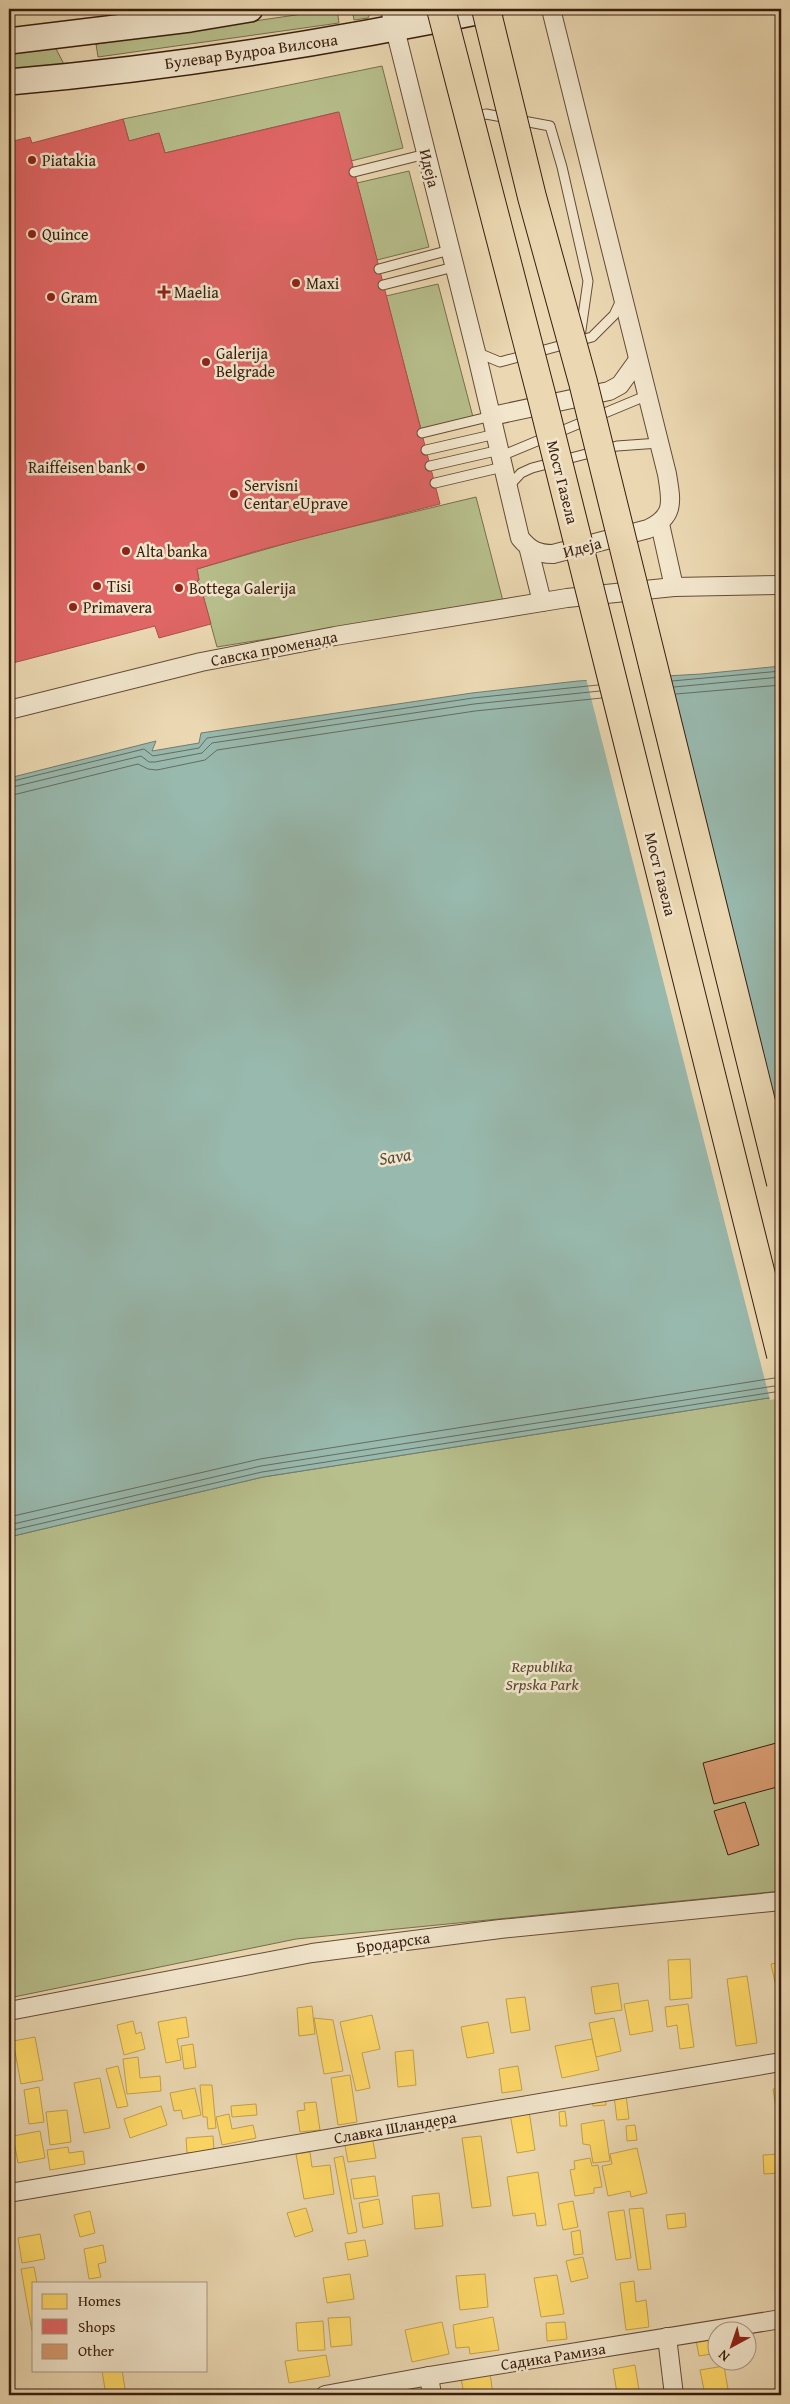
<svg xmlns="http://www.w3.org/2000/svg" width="790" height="2404" viewBox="0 0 790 2404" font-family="'Gentium Book Plus',serif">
<rect width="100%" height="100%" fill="#ebd8b2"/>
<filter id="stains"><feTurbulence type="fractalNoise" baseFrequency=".004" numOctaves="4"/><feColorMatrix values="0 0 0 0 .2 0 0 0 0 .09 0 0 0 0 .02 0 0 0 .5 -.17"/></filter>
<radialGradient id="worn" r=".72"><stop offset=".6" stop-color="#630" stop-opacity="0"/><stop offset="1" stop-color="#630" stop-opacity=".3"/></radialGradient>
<g fill="#b7bf8c" stroke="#786e4d">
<path d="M337 9 339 23 98 57 96 44Z"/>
<path d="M352 9H371L372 11 368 18 354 20Z"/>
<path d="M50 37 70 76 9 82V41Z"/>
<path d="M382 66 403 148 351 161 338 112 165 153 159 133 129 141 123 119Z"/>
<path d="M409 171 429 247 377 260 357 183Z"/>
<path d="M438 284 473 417 421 429 386 296Z"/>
<path d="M476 497 503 601 217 647 200 585 197 581 199 580 197 569 305 538Z"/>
<path d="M781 1396V1891L296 1939 9 1998V1537L263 1477Z"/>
</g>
<path fill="#98b9ae" stroke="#727b6e" d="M781 666V1396L263 1477 9 1537V778L156 741 152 751 199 743 201 733 472 693 578 681 701 674Z"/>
<path fill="#ebd8b2" d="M660 674 781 1172V1398L770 1400 586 678Z"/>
<g fill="#ffd966" stroke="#c3a14c">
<path d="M690 1959 692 1998 670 2000 668 1960Z"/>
<path d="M781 1962V2005H780L771 1964Z"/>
<path d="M747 1976 757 2043 736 2046 727 1979Z"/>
<path d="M618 1983 622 2010 595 2014 591 1987Z"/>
<path d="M525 1997 530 2030 511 2033 506 1999Z"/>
<path d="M648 2000 653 2031 630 2035 624 2004Z"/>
<path d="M688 2004 694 2047 680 2049 677 2025 667 2027 665 2007Z"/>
<path d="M312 2006 315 2034 299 2036 297 2008Z"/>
<path d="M372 2015 380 2049 362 2053 370 2088 356 2091 340 2022Z"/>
<path d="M186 2017 189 2037 177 2039 181 2060 166 2063 158 2022Z"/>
<path d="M314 2018 333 2020 343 2071 324 2074Z"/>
<path d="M614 2018 621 2051 596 2057 589 2023Z"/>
<path d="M133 2021 136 2034 141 2032 145 2049 124 2055 117 2025Z"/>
<path d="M488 2022 494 2053 467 2058 461 2027Z"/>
<path d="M35 2037 43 2080 21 2084 13 2041Z"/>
<path d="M592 2039 599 2070 562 2078 555 2046Z"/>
<path d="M193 2044 196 2067 184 2069 181 2046Z"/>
<path d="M413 2050 416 2085 398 2087 395 2052Z"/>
<path d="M138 2057 140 2078 160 2076 161 2091 127 2094 123 2059Z"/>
<path d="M118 2066 128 2106 117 2108 106 2069Z"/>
<path d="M518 2066 522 2090 502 2093 499 2069Z"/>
<path d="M350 2075 357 2122 338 2125 331 2078Z"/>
<path d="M100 2078 110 2128 84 2133 74 2083Z"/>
<path d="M200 2085H212L216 2128 208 2129 207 2117H203Z"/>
<path d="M39 2087 44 2122 29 2124 24 2090Z"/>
<path d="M195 2088 201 2115 183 2119 181 2110 174 2111 170 2093Z"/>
<path d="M781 2088V2107L776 2108 773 2089Z"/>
<path d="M626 2095 629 2119 617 2120 614 2096Z"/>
<path d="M605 2096 606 2105 593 2106 592 2098Z"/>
<path d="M316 2102 320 2130 300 2132 297 2111 305 2110 304 2103Z"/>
<path d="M256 2104 257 2115 232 2117 231 2106Z"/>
<path d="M161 2106 167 2125 130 2138 124 2119Z"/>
<path d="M67 2110 71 2142 50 2145 46 2112Z"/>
<path d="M529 2111 535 2150 517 2153 510 2114Z"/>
<path d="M565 2111 567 2126H560L559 2112Z"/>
<path d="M229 2114 232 2129 253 2125 256 2138 222 2145 216 2117Z"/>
<path d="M604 2120 610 2161 593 2163 590 2145 583 2144 581 2124Z"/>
<path d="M635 2125 637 2140 627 2141 626 2126Z"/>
<path d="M40 2131 45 2158 18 2163 13 2136Z"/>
<path d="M213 2136 214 2151 187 2153 186 2138Z"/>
<path d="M372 2136 376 2158 348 2162 344 2140Z"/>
<path d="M481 2136 491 2206 472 2208 462 2138Z"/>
<path d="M68 2147 69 2153 83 2151 85 2164 50 2170 47 2150Z"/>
<path d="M637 2148 647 2193 631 2197 630 2191 608 2196 602 2166 612 2164 610 2154Z"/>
<path d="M310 2152 312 2167 330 2165 334 2194 304 2199 296 2154Z"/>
<path d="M781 2154V2173L764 2174 763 2155Z"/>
<path d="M343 2156 357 2232 348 2234 334 2158Z"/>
<path d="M590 2158 592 2166 598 2165 602 2187 594 2188V2193L575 2196 570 2170 575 2169 574 2161Z"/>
<path d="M538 2172 546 2225 537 2226 535 2213 513 2216 507 2177Z"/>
<path d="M375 2176 378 2196 354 2199 351 2179Z"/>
<path d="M439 2193 443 2226 415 2229 412 2196Z"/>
<path d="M379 2199 383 2224 363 2228 359 2203Z"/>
<path d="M573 2201 578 2227 563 2230 558 2204Z"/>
<path d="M306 2208 313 2231 295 2237 287 2213Z"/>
<path d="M643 2208 651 2269 638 2270 629 2209Z"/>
<path d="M624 2210 631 2258 616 2260 608 2212Z"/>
<path d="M90 2211 95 2233 80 2237 74 2215Z"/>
<path d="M685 2213 686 2227 668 2229 666 2215Z"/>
<path d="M580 2230 583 2254 574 2255 571 2232Z"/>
<path d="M40 2234 45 2259 22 2263 18 2238Z"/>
<path d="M365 2240 368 2256 348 2260 345 2243Z"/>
<path d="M103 2245 106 2262 98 2264 101 2277 89 2279 84 2249Z"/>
<path d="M583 2257 588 2278 571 2282 566 2261Z"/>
<path d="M34 2267 37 2283H34L32 2331 21 2269Z"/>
<path d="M350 2274 354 2299 327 2303 323 2278Z"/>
<path d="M485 2274 488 2307 460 2310 456 2276Z"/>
<path d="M557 2275 564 2314 541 2317 534 2278Z"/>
<path d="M634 2281 636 2302 646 2300 649 2327 626 2330 620 2283Z"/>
<path d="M350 2317 352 2345 331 2347 328 2318Z"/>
<path d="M493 2317 499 2350 470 2354 469 2347 456 2348 453 2325Z"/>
<path d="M323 2321 325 2350 298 2351 296 2323Z"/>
<path d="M442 2322 449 2354 412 2362 405 2330Z"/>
<path d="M565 2322 567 2339 547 2341 546 2323Z"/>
<path d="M716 2337 718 2353 699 2356 696 2340Z"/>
<path d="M326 2355 330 2376 289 2383 285 2361Z"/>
<path d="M635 2365 639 2390 617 2393 613 2369Z"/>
<path d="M724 2366 729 2395H705L700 2370Z"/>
<path d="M122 2370 126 2395H106L102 2371Z"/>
<path d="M490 2373 493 2395H464L461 2378Z"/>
</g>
<path fill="#e06666" stroke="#ae504c" d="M339 112 440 504 260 550 197 569 199 580 197 581 198 585 200 584 211 624 159 638 155 626 9 664V142L30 137 32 143 123 119 129 141 159 133 165 153Z"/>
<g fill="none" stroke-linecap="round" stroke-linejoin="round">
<g stroke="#686b5e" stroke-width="1">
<path d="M672 681 781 671"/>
<path d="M674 687 781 677"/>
<path d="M676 694 781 685"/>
<path d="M9 782 144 749 153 756 199 748 207 738 473 698 598 685"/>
<path d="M9 788 141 756 149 762H155L202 753 212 743 474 704 600 691"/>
<path d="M9 796 138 764 148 769 157 770 205 760 217 750 475 711 602 698"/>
<path d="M9 1517 260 1459 781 1377"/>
<path d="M9 1525 261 1466 781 1385"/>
<path d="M9 1531 262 1472 781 1391"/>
</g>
</g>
<g fill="#d89b71" stroke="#381d0e">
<path d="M780 1742 781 1786 714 1804 703 1763Z"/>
<path d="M745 1802 759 1845 728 1855 714 1811Z"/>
</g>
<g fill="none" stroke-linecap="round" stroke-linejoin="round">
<g stroke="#654c37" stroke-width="11">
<g id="lane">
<path d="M473 117 486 114 550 126 562 167 588 281 580 337"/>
<path d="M354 172 426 154"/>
<path d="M379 269 450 250"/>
<path d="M383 285 454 267"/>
<path d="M476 352 500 362 592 337 614 315 622 298"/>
<path d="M422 433 492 416"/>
<path d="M426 450 496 434"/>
<path d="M501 456 648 395"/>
<path d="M430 466 500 450"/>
<path d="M435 483 503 467"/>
<path d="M508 487 521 473 532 468 617 446 659 443"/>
</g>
</g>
<g stroke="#654c37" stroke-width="20">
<g id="street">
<path d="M390 9 476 352 520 538C530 550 537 554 553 554L648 529C676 516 671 500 667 474L551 9"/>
<path d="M492 416 609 391 620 385 638 360"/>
<path d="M660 524 674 587"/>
<path d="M529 550 542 602"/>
<path d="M9 710 201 662 335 636 567 598 674 587 781 585"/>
<path d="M9 2011 312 1953 500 1929 781 1901"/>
<path d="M9 2193 781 2062"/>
<path d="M667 2337 674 2395"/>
<path d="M429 2376 432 2395"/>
<path d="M325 2395 429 2376 781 2319"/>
</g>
</g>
<g stroke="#381d0e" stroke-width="28">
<g id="secondary">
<path d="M9 41 190 19 250 9"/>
<path d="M9 82C170 68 332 42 491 9"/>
</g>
</g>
<use href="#lane" stroke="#f2e6cd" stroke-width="9"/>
<use href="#street" stroke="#f2e6cd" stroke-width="18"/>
<use href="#secondary" stroke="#f2e6cd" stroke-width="25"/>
<g stroke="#381d0e" stroke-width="30" stroke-linecap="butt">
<g id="highway-bridge">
<path d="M441 9 541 394 781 1355"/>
<path d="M486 9 532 197 583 382 781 1183"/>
</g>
</g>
<use href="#highway-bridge" stroke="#ebd8b2" stroke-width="28"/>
</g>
<g fill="#8f2418" stroke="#f2e6cd" stroke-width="2">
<circle cx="32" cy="160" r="5"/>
<circle cx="32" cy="234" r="5"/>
<circle cx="296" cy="283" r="5"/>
<path d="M161.5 284.5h5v5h5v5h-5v5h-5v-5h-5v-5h5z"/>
<circle cx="51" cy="297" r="5"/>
<circle cx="206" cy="362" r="5"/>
<circle cx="141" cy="467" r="5"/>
<circle cx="234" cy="494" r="5"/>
<circle cx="126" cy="551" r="5"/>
<circle cx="97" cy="586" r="5"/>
<circle cx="179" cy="588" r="5"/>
<circle cx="73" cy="607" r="5"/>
</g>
<g text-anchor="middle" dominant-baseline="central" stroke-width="5" stroke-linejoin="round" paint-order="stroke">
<g font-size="16" fill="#381d0e" stroke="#f2e6cd">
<text transform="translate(251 51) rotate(-8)">Булевар Вудроа Вилсона</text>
<text transform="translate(430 168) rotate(76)">Идеја</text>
<text transform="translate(563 482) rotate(76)">Мост Газела</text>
<text transform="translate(582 547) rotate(-15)">Идеја</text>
<text transform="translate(274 648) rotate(-11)">Савска променада</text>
<text transform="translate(661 874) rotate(76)">Мост Газела</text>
<text transform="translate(393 1942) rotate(-8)">Бродарска</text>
<text transform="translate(395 2127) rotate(-10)">Славка Шландера</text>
<text transform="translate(553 2356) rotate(-9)">Садика Рамиза</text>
</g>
<g font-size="16" fill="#381d0e" stroke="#f2e6cd" text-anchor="start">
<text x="42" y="160">Piatakia</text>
<text x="42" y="234">Quince</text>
<text x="306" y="283">Maxi</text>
<text x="174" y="292">Maelia</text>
<text x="61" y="297">Gram</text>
<text x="216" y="353">Galerija<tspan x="216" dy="18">Belgrade</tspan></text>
<text x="131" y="467" text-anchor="end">Raiffeisen bank</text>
<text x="244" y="485">Servisni<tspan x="244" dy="18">Centar eUprave</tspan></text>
<text x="136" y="551">Alta banka</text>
<text x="107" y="586">Tisi</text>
<text x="189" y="588">Bottega Galerija</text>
<text x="83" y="607">Primavera</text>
</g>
<g font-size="16" font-style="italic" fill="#58462e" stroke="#f2e6cd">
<text x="542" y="1666">Republika<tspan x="542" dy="18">Srpska Park</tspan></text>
</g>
<g font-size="18" font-style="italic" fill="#554c3e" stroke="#f2e6cd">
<text transform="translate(395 1156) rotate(-9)">Sava</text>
</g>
</g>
<rect width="790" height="2404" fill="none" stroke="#ebd8b2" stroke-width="30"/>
<rect x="10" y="10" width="770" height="2384" fill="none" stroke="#381d0e" stroke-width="2.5"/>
<rect x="15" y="15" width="760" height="2374" fill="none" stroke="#381d0e"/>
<rect x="32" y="2282" width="175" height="90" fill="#f2e6cd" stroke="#a89681"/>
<rect x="42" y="2294" width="25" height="15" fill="#ffd966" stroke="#a89681"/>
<text x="78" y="2306" font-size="15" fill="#381d0e">Homes</text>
<rect x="42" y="2319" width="25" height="15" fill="#e06666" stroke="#a89681"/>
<text x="78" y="2332" font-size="15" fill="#381d0e">Shops</text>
<rect x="42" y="2344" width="25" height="15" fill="#d89b71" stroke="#a89681"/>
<text x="78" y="2356" font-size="15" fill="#381d0e">Other</text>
<g transform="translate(732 2346) rotate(220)"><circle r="24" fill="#f2e6cd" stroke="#a89681"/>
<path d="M0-4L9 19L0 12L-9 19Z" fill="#8f2418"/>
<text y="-8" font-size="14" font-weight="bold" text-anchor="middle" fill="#381d0e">N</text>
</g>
<rect width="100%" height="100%" filter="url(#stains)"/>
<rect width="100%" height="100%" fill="url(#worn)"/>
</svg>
